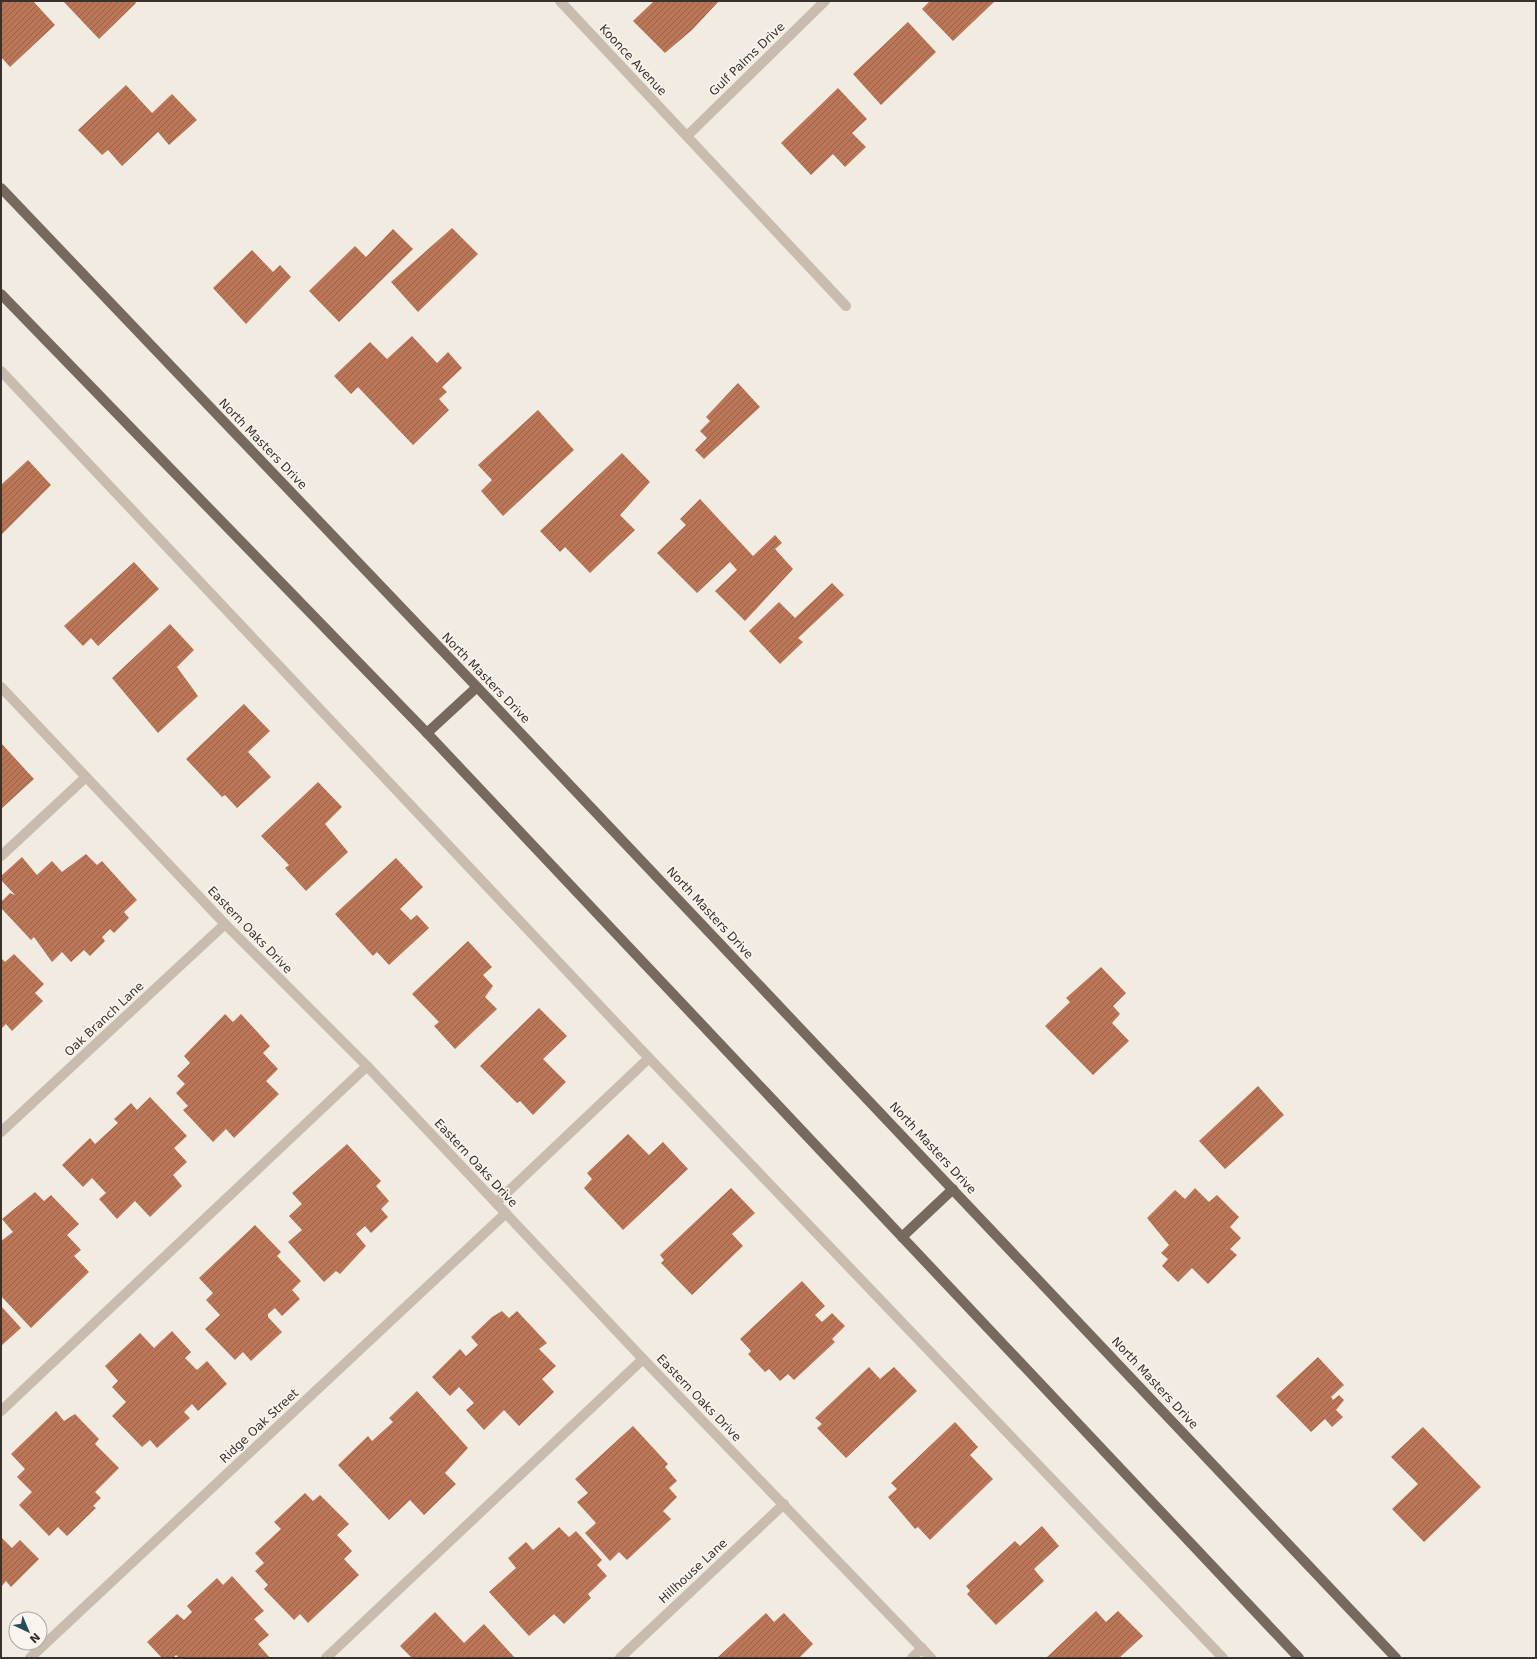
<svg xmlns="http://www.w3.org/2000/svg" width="1537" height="1659" viewBox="0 0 1537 1659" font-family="'DejaVu Sans',sans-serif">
<defs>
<pattern id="building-hatch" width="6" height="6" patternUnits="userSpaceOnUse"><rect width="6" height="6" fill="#ba7657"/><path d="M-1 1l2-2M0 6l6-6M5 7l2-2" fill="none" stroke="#986148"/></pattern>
</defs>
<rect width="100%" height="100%" fill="#f1ebe2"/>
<g fill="url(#building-hatch)">
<path d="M1 1H33L55 25 10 67 1 57Z"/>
<path d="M63 1H134L136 3 99 39Z"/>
<path d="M654 1H719L692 30 665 53 633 21Z"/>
<path d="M930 1H995L953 41 922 9Z"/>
<path d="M908 22 936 52 881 105 853 74Z"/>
<path d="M126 85 152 113 172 94 197 120 169 145 158 132 122 166 108 150 102 155 78 130Z"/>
<path d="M838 88 867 119 852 133 866 147 845 167 833 154 811 175 781 143Z"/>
<path d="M452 228 478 254 418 312 391 282Z"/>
<path d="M393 229 413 249 339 322 309 291 355 246 366 257Z"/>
<path d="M252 250 273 272 280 265 291 277 246 324 213 288Z"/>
<path d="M412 336 437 363 448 352 462 368 442 387 447 392 439 399 449 410 413 445 358 387 351 394 334 376 370 342 387 359Z"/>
<path d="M738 383 760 407 704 459 695 450 707 438 700 431 710 421 706 417Z"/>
<path d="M538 410 574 450 503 516 481 491 492 480 478 465Z"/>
<path d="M622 453 650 482 620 515 635 530 590 573 565 547 560 552 540 531Z"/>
<path d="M28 460 51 485 1 535V485Z"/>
<path d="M700 499 753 556 775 535 782 543 775 549 793 569 745 621 715 591 737 570 730 562 697 593 657 553 686 525 680 519Z"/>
<path d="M134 562 159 589 98 646 91 638 83 646 64 626Z"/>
<path d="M832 583 844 595 798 638 803 642 780 664 749 631 779 602 795 618Z"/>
<path d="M170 624 194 650 177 667 198 696 158 733 112 678Z"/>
<path d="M244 704 270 731 248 752 271 777 237 808 225 795 222 797 186 759Z"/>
<path d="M1 743 34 779 1 809Z"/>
<path d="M318 782 342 807 325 824 348 852 306 891 285 868 289 865 261 836Z"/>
<path d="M86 854 97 865 102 861 137 900 124 912 129 918 114 933 110 929 102 937 105 941 90 956 84 950 71 962 62 952 52 962 34 937 31 940 1 908V902L10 893 15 895 1 880V876L22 857 37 875 52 861 62 872Z"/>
<path d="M396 858 423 887 400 909 411 920 417 915 429 928 389 965 377 952 373 956 335 914Z"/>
<path d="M468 941 492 967 483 975 493 986 485 997 497 1009 455 1049 434 1026 439 1022 412 994Z"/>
<path d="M14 954 44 984 35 993 43 1001 12 1031 6 1024 1 1029V958L5 962Z"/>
<path d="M1101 967 1126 993 1113 1006 1120 1014 1112 1023 1129 1041 1093 1075 1045 1026 1070 1002 1066 998Z"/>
<path d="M539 1008 567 1036 543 1059 566 1082 533 1115 520 1101 517 1103 480 1066Z"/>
<path d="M225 1014 233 1022 241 1014 270 1046 263 1053 278 1069 266 1081 279 1094 234 1138 226 1129 213 1142 183 1110 188 1106 176 1093 185 1084 177 1076 190 1063 184 1056Z"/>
<path d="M1258 1086 1284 1115 1225 1169 1199 1141Z"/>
<path d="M150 1097 187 1136 174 1148 187 1162 173 1175 182 1186 150 1217 135 1201 117 1219 99 1199 106 1193 92 1178 83 1187 62 1165 90 1138 95 1144 118 1123 114 1119 131 1103 137 1110Z"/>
<path d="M628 1134 649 1155 663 1142 688 1169 623 1230 584 1188 592 1179 587 1173Z"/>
<path d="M347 1144 381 1181 376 1186 389 1201 381 1209 388 1217 371 1233 365 1226 356 1234 366 1246 340 1274 336 1271 324 1282 288 1242 302 1230 289 1216 302 1204 292 1193Z"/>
<path d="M731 1188 755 1213 732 1234 743 1246 692 1295 661 1263 664 1260 660 1255Z"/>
<path d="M1195 1188 1209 1202 1217 1195 1239 1217 1230 1227 1241 1238 1230 1249 1237 1255 1208 1284 1192 1268 1178 1282 1162 1266 1168 1259 1161 1253 1169 1245 1147 1218 1175 1190 1185 1199Z"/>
<path d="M35 1192 44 1201 51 1195 79 1224 67 1235 81 1250 74 1256 89 1272 31 1328 1 1296V1241L13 1232 2 1219Z"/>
<path d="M255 1225 281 1252 277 1256 301 1281 292 1290 300 1299 282 1316 275 1308 268 1314V1317L282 1332 251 1361 243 1352 235 1360 205 1329 220 1315 206 1300 213 1293 199 1278Z"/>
<path d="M802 1281 825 1306 815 1315 822 1322 832 1313 845 1326 832 1339 835 1342 794 1380 788 1374 780 1381 769 1369 765 1372 748 1354 751 1351 740 1339Z"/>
<path d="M1 1306 21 1328 1 1346Z"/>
<path d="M502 1311 509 1318 517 1311 547 1343 539 1349 556 1366 542 1379 554 1392 519 1426 504 1410 484 1430 466 1410 474 1403 459 1387 450 1396 432 1377 460 1349 466 1356 478 1345 471 1337 492 1317Z"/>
<path d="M172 1331 191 1352 185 1358 197 1370 207 1361 227 1384 198 1411 192 1404 184 1412 190 1418 157 1448 150 1440 142 1447 112 1416 126 1402 112 1387 118 1381 105 1366 140 1333 154 1348Z"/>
<path d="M1318 1357 1344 1385 1331 1397 1333 1400 1339 1395 1344 1400 1336 1410 1343 1417 1332 1427 1325 1419 1311 1432 1276 1396Z"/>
<path d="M869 1367 880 1379 894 1367 917 1391 846 1458 817 1428 822 1424 815 1418Z"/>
<path d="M417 1391 468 1448 445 1473 456 1484 424 1515 410 1500 389 1520 338 1465 368 1436 372 1441 393 1422 389 1418Z"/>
<path d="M56 1411 64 1421 75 1414 99 1439 95 1444 119 1468 95 1492 101 1498 93 1506 96 1508 67 1536 58 1527 49 1536 19 1505 32 1492 17 1477 25 1469 11 1454Z"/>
<path d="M955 1422 978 1447 970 1455 993 1479 930 1540 918 1527 915 1529 888 1497 897 1489 891 1483Z"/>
<path d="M633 1426 668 1464 665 1467 677 1481 669 1488 677 1497 663 1511 671 1519 627 1560 619 1552 610 1561 585 1533 596 1523 577 1502 588 1493 575 1479Z"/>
<path d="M1423 1427 1481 1487 1424 1542 1392 1509 1418 1484 1391 1457Z"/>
<path d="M305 1493 313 1501 320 1495 349 1524 337 1535 352 1551 344 1559 359 1575 308 1623 300 1614 294 1620 264 1589 268 1585 255 1571 264 1563 255 1553 281 1529 274 1522Z"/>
<path d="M1042 1526 1059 1546 1034 1569 1044 1581 996 1625 967 1594 970 1591 966 1586 1015 1541 1020 1546Z"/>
<path d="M559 1527 569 1537 576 1531 602 1560 597 1565 607 1576 588 1594 591 1598 564 1624 554 1614 529 1636 489 1592 516 1568 508 1558 526 1542 533 1550Z"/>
<path d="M1 1537 12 1548 20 1540 39 1559 11 1587 6 1581 1 1587Z"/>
<path d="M232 1576 264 1611 254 1619 269 1635 258 1644 270 1658H179L176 1655 173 1658H162L147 1642 177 1614 184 1620 192 1612 187 1606 217 1578 223 1585Z"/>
<path d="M1096 1611 1106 1622 1118 1611 1143 1636 1119 1658H1046Z"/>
<path d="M435 1612 464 1643 484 1624 515 1658H412L400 1646Z"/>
<path d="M766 1613 774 1622 784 1613 813 1644 800 1657 801 1658H717Z"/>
</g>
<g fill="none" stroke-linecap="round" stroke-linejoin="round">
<g stroke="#c9bcae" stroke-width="10">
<path d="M560 1 846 306"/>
<path d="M687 136 825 1"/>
<path d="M1 371 649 1058 496 1203"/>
<path d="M1 687 225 924 367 1066 643 1359 931 1658"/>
<path d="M1 856 86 777"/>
<path d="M649 1058 1223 1658"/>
<path d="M1 1132 225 924"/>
<path d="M1 1411 367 1066"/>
<path d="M30 1658 506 1213"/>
<path d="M326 1658 643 1359"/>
<path d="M620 1658 784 1504"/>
<path d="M912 1658 922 1648"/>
</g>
<g stroke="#78695f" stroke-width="10">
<path d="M1 188 477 687 1396 1658"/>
<path d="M1 294 427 733 1299 1658"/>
<path d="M427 733 477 687"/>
<path d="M902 1237 953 1189"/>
</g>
</g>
<g text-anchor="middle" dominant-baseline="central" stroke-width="3.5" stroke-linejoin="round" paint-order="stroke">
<g font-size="12" fill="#38312c" stroke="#f9f5ee">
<text transform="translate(747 59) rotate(-44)">Gulf Palms Drive</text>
<text transform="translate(633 60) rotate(47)">Koonce Avenue</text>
<text transform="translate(263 444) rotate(46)">North Masters Drive</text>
<text transform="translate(486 678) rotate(46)">North Masters Drive</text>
<text transform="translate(710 913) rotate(47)">North Masters Drive</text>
<text transform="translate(250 930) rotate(46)">Eastern Oaks Drive</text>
<text transform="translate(104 1019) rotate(-43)">Oak Branch Lane</text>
<text transform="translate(933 1148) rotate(47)">North Masters Drive</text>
<text transform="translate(476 1163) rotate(47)">Eastern Oaks Drive</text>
<text transform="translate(1155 1383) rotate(47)">North Masters Drive</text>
<text transform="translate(699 1398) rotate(46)">Eastern Oaks Drive</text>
<text transform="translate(259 1426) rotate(-43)">Ridge Oak Street</text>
<text transform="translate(693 1571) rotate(-43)">Hillhouse Lane</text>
</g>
</g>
<rect width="1537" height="1659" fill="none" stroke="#38312c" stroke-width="4"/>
<g transform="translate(28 1631) rotate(136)"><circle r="19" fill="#f9f5ee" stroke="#aca7a0"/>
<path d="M0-3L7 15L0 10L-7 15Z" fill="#254f56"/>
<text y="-6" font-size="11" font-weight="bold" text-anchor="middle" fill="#38312c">N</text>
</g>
</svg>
